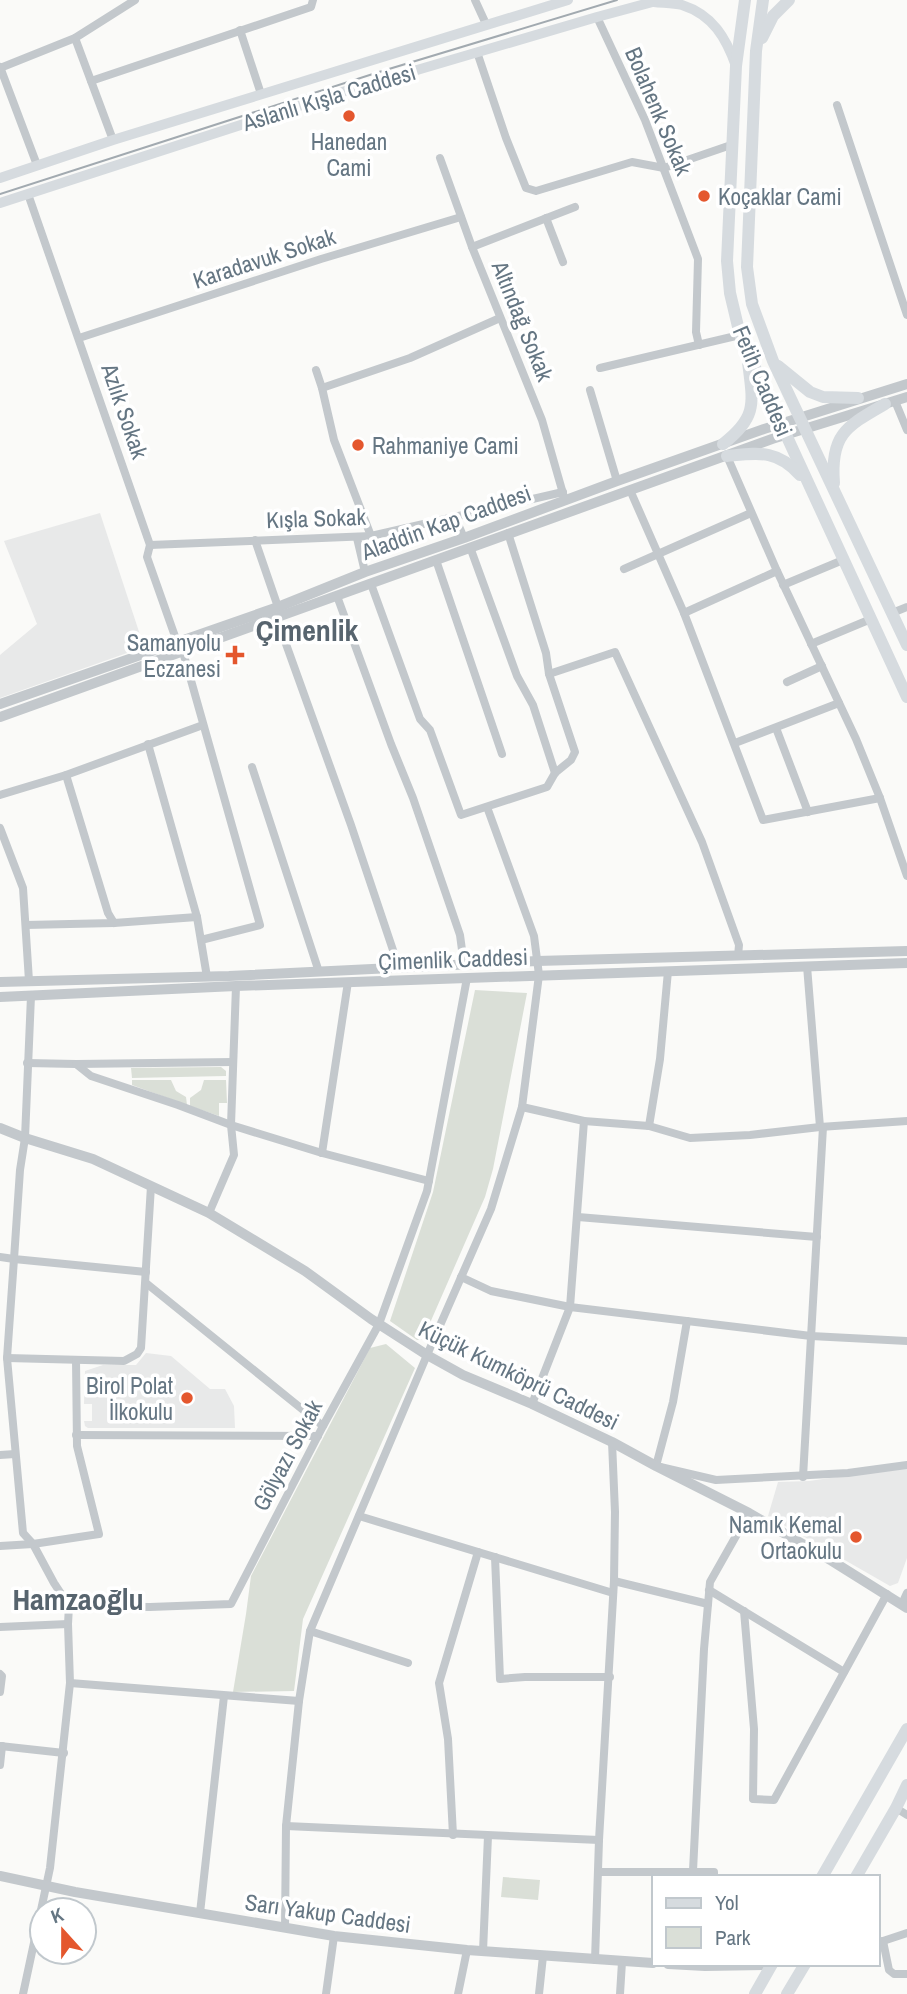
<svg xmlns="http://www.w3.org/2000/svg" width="907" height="1994" viewBox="0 0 907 1994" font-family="'Archivo Narrow',sans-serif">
<rect width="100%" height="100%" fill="#fafaf8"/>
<g fill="#e8e9e9">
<path d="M100 513 144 647 0 698V655L37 624 4 541Z"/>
<path d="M146 1353 171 1356 210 1389H225L234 1406 235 1428H88L85 1426 84 1421H92V1404H84L85 1371 103 1365H136Z"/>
<path d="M907 1467V1558L898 1583 890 1586 768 1516 778 1482 809 1481Z"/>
</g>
<g fill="#dadfd7">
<path d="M475 990 527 993 493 1169 485 1197 423 1339 417 1340 390 1321 433 1192Z"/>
<path d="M221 1067 226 1071V1076L132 1078 131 1068Z"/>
<path d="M132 1080H171L176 1091 186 1097 187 1105 132 1085Z"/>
<path d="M204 1080H226L227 1103H219V1116L190 1106V1098L201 1090Z"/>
<path d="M386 1344 415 1368 303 1619 294 1691 233 1692 246 1614 251 1576 370 1348Z"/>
<path d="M503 1877 540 1880 538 1900 501 1897Z"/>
</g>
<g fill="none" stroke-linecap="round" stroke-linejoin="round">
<g stroke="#c3c8cc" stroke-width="8">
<path d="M475 0 486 24"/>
<path d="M597 17 645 120 698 259 696 332 699 345"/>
<path d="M240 30 261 94"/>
<path d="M75 38 113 140"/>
<path d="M477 52 506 138 526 188 536 191 632 162 664 168 731 145"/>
<path d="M0 67 37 165"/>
<path d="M0 68 75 38 135 0"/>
<path d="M91 81 311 7 313 0"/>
<path d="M837 105 907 315"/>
<path d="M440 158 472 247 542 420 564 497"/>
<path d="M28 194 150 545 147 557 177 642"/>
<path d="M546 218 563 262"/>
<path d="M472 247 575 207"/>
<path d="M79 338 321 259 461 217"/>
<path d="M600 368 740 335"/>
<path d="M316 370 322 388 334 440 371 536"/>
<path d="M322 388 410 358 500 318"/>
<path d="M590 390 617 481"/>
<path d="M895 401 907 430"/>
<path d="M727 456 777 571 856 739 880 798 907 876"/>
<path d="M630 490 684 613 763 820 880 798"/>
<path d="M455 517 464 538"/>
<path d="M357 538 365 572"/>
<path d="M255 540 278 607"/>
<path d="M150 545 371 536 563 492"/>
<path d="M470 547 517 676 533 705 555 773"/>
<path d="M436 560 502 754"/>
<path d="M624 569 751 513"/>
<path d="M371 584 420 719 430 730 461 815 547 787 555 773 571 760 575 752 549 674 546 653 508 533"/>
<path d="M783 585 843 560"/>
<path d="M337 596 391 744 413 798 460 935 464 965"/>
<path d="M684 613 777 571"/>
<path d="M892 613 907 607"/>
<path d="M277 619 351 825 399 968"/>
<path d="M811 644 871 619"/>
<path d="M183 652 260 925 201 940"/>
<path d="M549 674 615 652 702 842 739 945 738 956"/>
<path d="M787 682 822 666"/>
<path d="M776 728 808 812"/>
<path d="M735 743 839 703"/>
<path d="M148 744 197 917 207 977"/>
<path d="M252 767 319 972"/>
<path d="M66 775 108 913 114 923"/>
<path d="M0 795 66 775 203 725"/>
<path d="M0 828 23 888 29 981"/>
<path d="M26 925 114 923 197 917"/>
<path d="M807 966 820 1127"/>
<path d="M31 996 25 1138 20 1170 14 1259 146 1272"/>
<path d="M27 1063 76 1064 91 1076 178 1105 231 1125 322 1153 429 1181"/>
<path d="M76 1064 233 1062"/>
<path d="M522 1107 584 1121 649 1126 690 1138 750 1135 820 1127 907 1121"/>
<path d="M649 1126 660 1059 668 971"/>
<path d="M322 1153 348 982"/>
<path d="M209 1213 234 1155 231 1125 236 986"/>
<path d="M578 1217 817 1237"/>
<path d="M0 1257 14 1259 7 1358 23 1533 33 1544 54 1583 69 1606 150 1607 231 1604 323 1426 379 1324 427 1191 467 978"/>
<path d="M461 1277 491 1291 570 1307 811 1336 907 1341"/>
<path d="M146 1283 323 1426"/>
<path d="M687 1321 673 1402 656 1466 716 1480 848 1473 907 1465"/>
<path d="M7 1358 124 1361 137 1354 141 1348 151 1186"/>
<path d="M532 1404 570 1307 584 1121"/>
<path d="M76 1435 318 1436"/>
<path d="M0 1455 15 1454"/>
<path d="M803 1477 823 1127"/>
<path d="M359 1516 613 1593"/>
<path d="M0 1546 33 1544 99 1534 77 1446 76 1360"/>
<path d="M495 1557 500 1679 525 1677H610"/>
<path d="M614 1581 708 1604"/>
<path d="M709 1590 844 1672"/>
<path d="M902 1604 907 1593"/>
<path d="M744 1611 754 1729 753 1799 774 1800 887 1594"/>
<path d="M0 1627 68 1624"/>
<path d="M310 1631 408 1663"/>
<path d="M0 1674 2 1676 0 1692"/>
<path d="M70 1683 299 1701"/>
<path d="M0 1746 64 1753"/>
<path d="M0 1765 2 1746"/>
<path d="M896 1808 907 1815"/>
<path d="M286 1826 599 1840"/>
<path d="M453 1835 448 1739 439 1683 478 1552"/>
<path d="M693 1871 704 1649 710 1582 749 1513"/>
<path d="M598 1872H714V1877"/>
<path d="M200 1913 224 1696"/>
<path d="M285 1928 286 1826 299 1701 310 1631 427 1355 491 1209 522 1107 539 975 534 936 487 807"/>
<path d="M883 1941 889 1970 894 1974H907"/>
<path d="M877 1943 907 1933"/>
<path d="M483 1951 488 1836"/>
<path d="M595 1960 599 1840 614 1581 615 1512 612 1442"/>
<path d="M23 1994 50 1868 70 1683 68 1624 69 1606"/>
<path d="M326 1994 334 1936"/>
<path d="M458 1994 467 1950"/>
<path d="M539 1994 543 1956"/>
<path d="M620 1994 622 1962"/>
</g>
<g stroke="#c3c8cc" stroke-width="10">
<path d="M0 704 278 607 365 572 464 538 617 481 764 429 907 384"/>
<path d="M0 717 772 439 907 397"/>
<path d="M0 982 229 976 537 961 907 951"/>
<path d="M0 997 236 986 907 963"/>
<path d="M0 1128 25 1138 93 1159 209 1213 305 1271 371 1319 427 1355 463 1375 532 1404 612 1442 656 1466 749 1513 832 1561 907 1608"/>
<path d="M0 1876 75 1892 334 1936 467 1950 653 1963"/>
<path d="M668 1964 705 1966 772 1965"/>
</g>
<g stroke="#d6dbdf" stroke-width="10">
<path d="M654 2C663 3 674 3 682 5 713 15 726 38 736 66"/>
<path d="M0 178 113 140 568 0"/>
<path d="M0 203 339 93 597 17 660 0"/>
</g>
<g stroke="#d6dbdf" stroke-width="12">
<path d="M745 0 736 66 727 261 730 293 740 335 907 697"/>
<path d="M763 0 756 51 747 267 752 304 773 361 907 645"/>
<path d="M762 38 773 16 789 0"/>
<path d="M778 366 810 392 823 397 858 398"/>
<path d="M723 444C758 417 753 403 748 362"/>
<path d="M727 456C758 453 777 449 800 475"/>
<path d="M834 483C830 434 847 426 885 404"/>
<path d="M822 1877 907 1729"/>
<path d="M856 1877 896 1808 907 1785"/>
<path d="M755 1994 772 1964"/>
<path d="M787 1994 805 1964"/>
</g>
<path stroke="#a2aab0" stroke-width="2" d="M0 194 379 72 617 0"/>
</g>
<g fill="#e4572e" stroke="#fff" stroke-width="2.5">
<circle cx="349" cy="116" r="7"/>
<circle cx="704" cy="196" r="7"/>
<circle cx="358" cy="445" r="7"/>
<path d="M231.5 644.5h7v7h7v7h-7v7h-7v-7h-7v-7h7z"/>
<circle cx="187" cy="1398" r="7"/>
<circle cx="856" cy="1537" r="7"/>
</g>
<g text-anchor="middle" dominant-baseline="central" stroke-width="7" stroke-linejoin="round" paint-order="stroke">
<g font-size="23" fill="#657683" stroke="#fff">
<text transform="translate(329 97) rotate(-17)">Aslanlı Kışla Caddesi</text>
<text transform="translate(659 111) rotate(67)">Bolahenk Sokak</text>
<text transform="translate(264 258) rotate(-18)">Karadavuk Sokak</text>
<text transform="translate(523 321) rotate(68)">Altındağ Sokak</text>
<text transform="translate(763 381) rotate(67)">Fetih Caddesi</text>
<text transform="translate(125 411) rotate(71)">Azlık Sokak</text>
<text transform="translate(316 518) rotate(-2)">Kışla Sokak</text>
<text transform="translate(446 522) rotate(-20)">Aladdin Kap Caddesi</text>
<text transform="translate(453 959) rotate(-2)">Çimenlik Caddesi</text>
<text transform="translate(519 1375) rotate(26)">Küçük Kumköprü Caddesi</text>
<text transform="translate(287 1455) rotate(-62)">Gölyazı Sokak</text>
<text transform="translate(328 1913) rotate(8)">Sarı Yakup Caddesi</text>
</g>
<g font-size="23" fill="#657683" stroke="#fff" text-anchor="end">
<text x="349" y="141" text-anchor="middle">Hanedan<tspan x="349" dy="26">Cami</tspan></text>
<text x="718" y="196" text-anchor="start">Koçaklar Cami</text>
<text x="372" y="445" text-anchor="start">Rahmaniye Cami</text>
<text x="221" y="642">Samanyolu<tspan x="221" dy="26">Eczanesi</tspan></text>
<text x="173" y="1385">Birol Polat<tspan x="173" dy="26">İlkokulu</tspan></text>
<text x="842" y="1524">Namık Kemal<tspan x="842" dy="26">Ortaokulu</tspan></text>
</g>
<g font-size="30" font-weight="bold" fill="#57646e" stroke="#fff">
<text x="307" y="630">Çimenlik</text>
<text x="78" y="1599">Hamzaoğlu</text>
</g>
</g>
<rect x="652" y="1875" width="228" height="91" fill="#ffffff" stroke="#c1c8cd" stroke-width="2"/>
<rect x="666" y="1898" width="35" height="10" fill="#d6dbdf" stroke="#c1c8cd" stroke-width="2"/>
<text x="715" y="1910" font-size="21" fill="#657683">Yol</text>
<rect x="666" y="1927" width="35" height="21" fill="#dadfd7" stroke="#c1c8cd" stroke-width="2"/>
<text x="715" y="1945" font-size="21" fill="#657683">Park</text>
<g transform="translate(63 1931) rotate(339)"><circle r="33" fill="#ffffff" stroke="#c1c8cd" stroke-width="2"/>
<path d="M0-5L12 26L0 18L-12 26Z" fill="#e4572e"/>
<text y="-10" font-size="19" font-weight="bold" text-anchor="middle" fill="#657683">K</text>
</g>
</svg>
